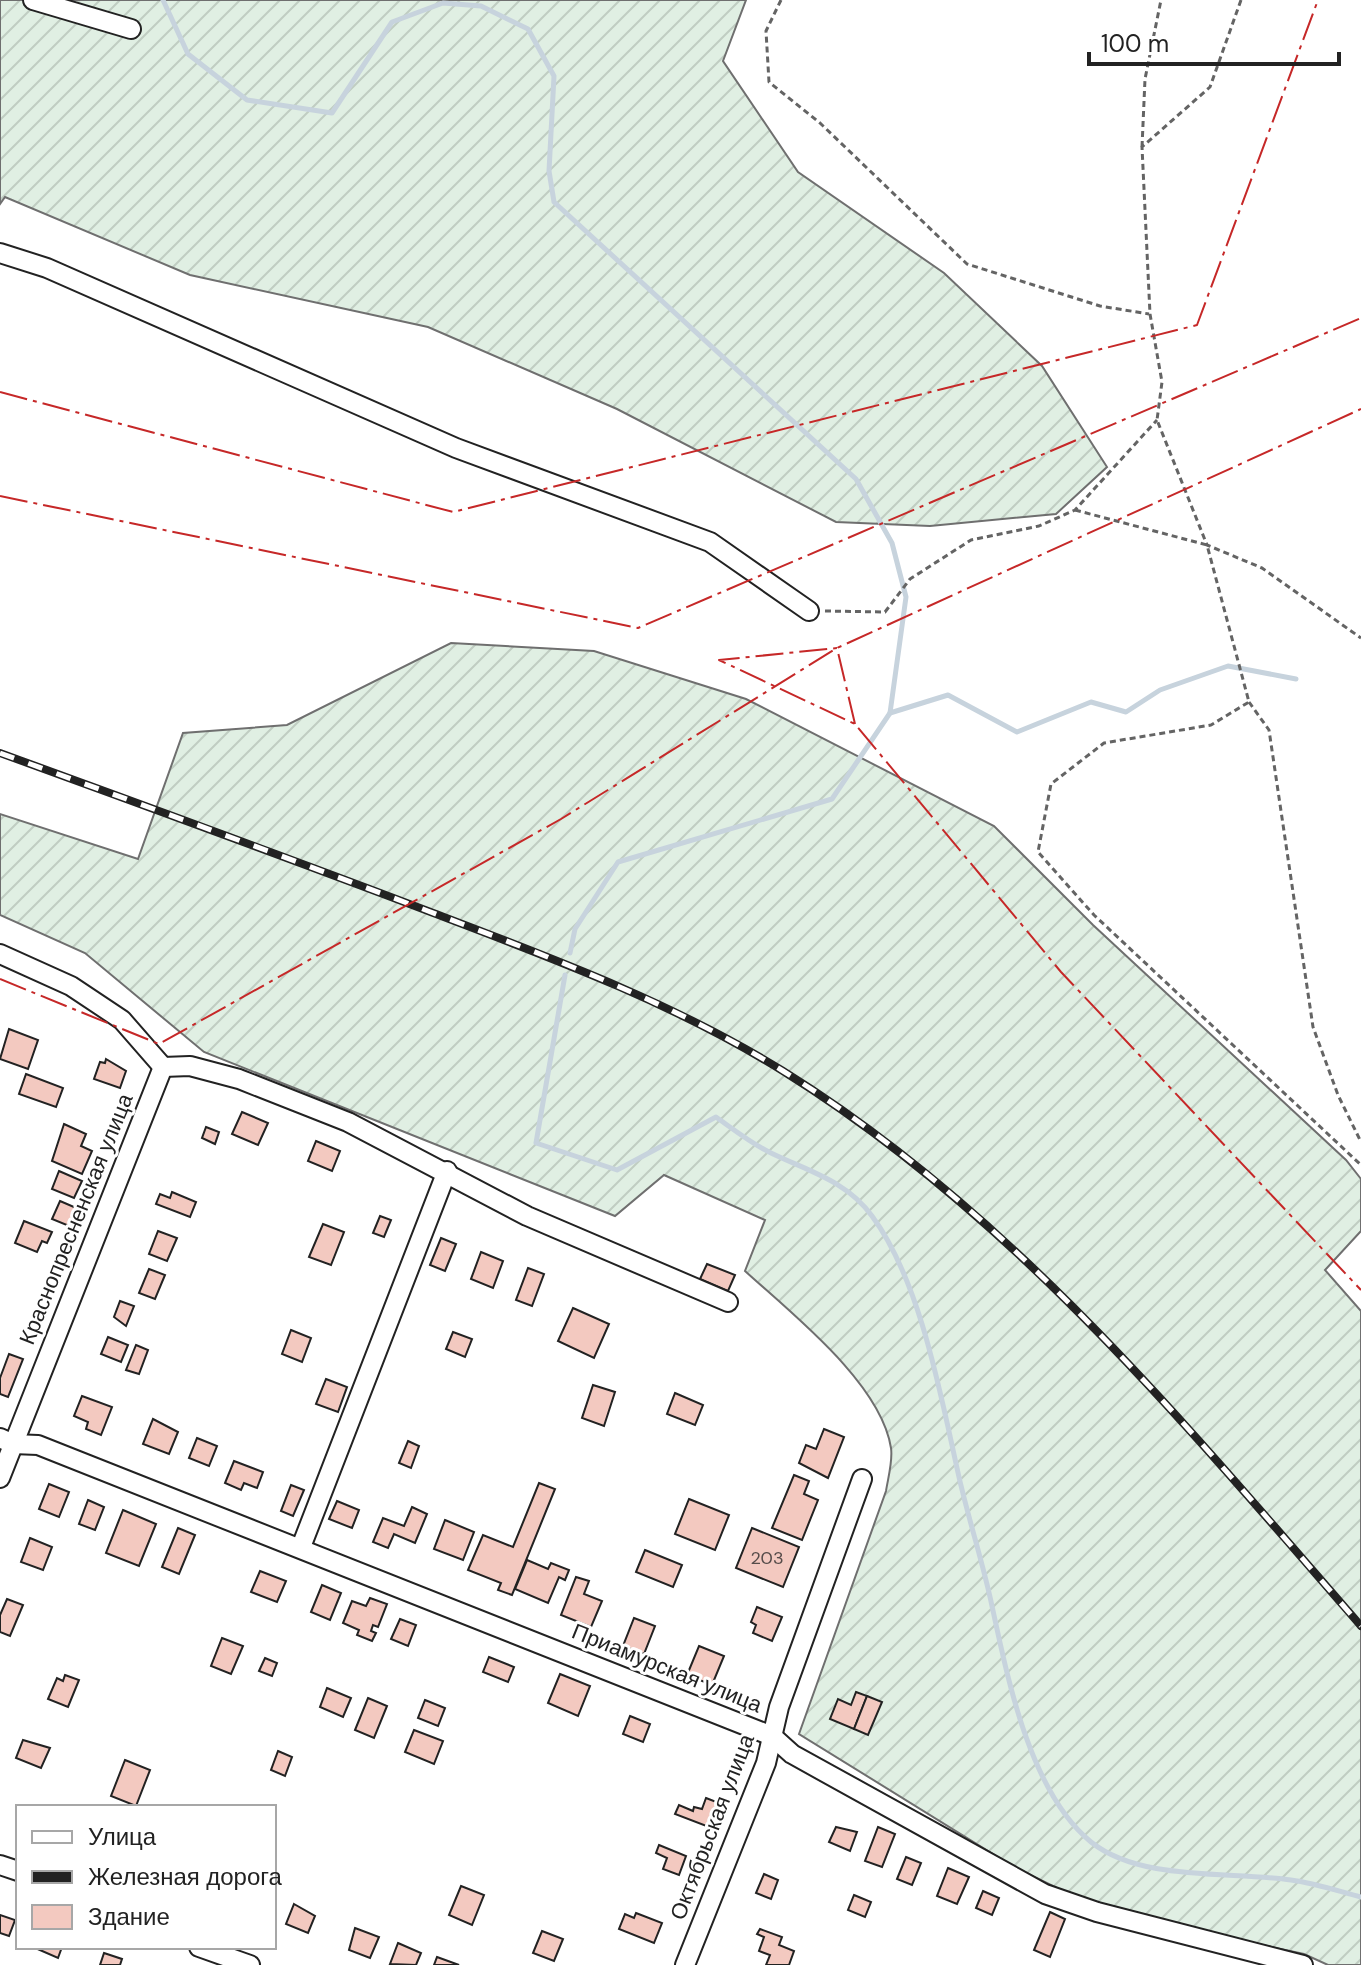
<svg xmlns="http://www.w3.org/2000/svg" width="1361" height="1965" viewBox="0 0 1361 1965" font-family="'DM Sans',sans-serif">
<defs>
<pattern id="garden-furrows" width="10" height="10" patternUnits="userSpaceOnUse" patternTransform="scale(2)"><rect width="10" height="10" fill="#e0efe3"/><path d="M-1 1l2-2M0 10L10 0M9 11l2-2" fill="none" stroke="#c0cdc2"/></pattern>
</defs>
<rect width="100%" height="100%" fill="#fff"/>
<g fill="url(#garden-furrows)" stroke="#6f6f6f" stroke-width="2">
<path d="M0 0H746L723 61 798 172 944 273 1042 366 1107 467 1056 514 930 526 836 522 617 409 428 327 190 275 5 197 0 204Z"/>
<path d="M451 643 594 651 746 699 994 826 1093 925 1346 1160 1361 1179V1231L1325 1270 1361 1311V1965H1328L1304 1954 1104 1911 1014 1867 799 1734 886 1491C888 1478 893 1461 891 1448 881 1383 791 1313 745 1271L765 1220 664 1175 615 1216 204 1052 85 953 0 915V814L138 859 183 733 287 725Z"/>
</g>
<g fill="none" stroke-linecap="round" stroke-linejoin="round">
<g stroke="#c7d3dd" stroke-width="5">
<path d="M163 0 188 54 247 100 332 113 392 22 443 3 481 6 528 29 554 76 549 171 554 202 856 479 892 543 906 597 890 713 832 799 618 862 575 929 570 953"/>
<path d="M890 713 948 695 1017 732 1091 702 1126 712 1160 690 1228 666 1296 679"/>
<path d="M565 975 536 1143 617 1170 716 1117C733 1129 752 1144 771 1153 808 1171 847 1181 872 1216 921 1282 941 1397 959 1477 969 1521 983 1563 992 1606 1008 1680 1030 1792 1091 1842 1141 1882 1231 1871 1291 1880 1314 1883 1338 1891 1361 1897"/>
</g>
</g>
<g fill="#f3c9c0" stroke="#222" stroke-width="2">
<path d="M9 1029 38 1040 28 1069 0 1059Z"/>
<path d="M106 1059 126 1071 120 1088 94 1079 100 1062 105 1063Z"/>
<path d="M26 1074 63 1088 56 1107 19 1094Z"/>
<path d="M242 1112 268 1123 258 1145 232 1134Z"/>
<path d="M64 1124 86 1134 81 1146 92 1151 82 1174 52 1161Z"/>
<path d="M206 1127 219 1132 215 1144 202 1138Z"/>
<path d="M316 1141 340 1151 332 1171 308 1161Z"/>
<path d="M59 1171 82 1181 74 1198 52 1189Z"/>
<path d="M172 1192 196 1202 190 1217 156 1204 160 1194 170 1198Z"/>
<path d="M60 1201 81 1210 74 1228 52 1219Z"/>
<path d="M380 1216 391 1220 384 1237 373 1233Z"/>
<path d="M24 1221 52 1232 47 1243 42 1241 37 1252 15 1243Z"/>
<path d="M323 1224 344 1232 331 1265 309 1257Z"/>
<path d="M158 1231 177 1238 167 1261 149 1254Z"/>
<path d="M441 1238 456 1244 445 1271 430 1265Z"/>
<path d="M481 1252 503 1261 493 1288 471 1279Z"/>
<path d="M707 1264 735 1275 728 1291 700 1279Z"/>
<path d="M528 1268 544 1274 532 1306 516 1300Z"/>
<path d="M149 1269 165 1275 155 1299 139 1293Z"/>
<path d="M120 1301 134 1306 126 1326 114 1317Z"/>
<path d="M573 1308 609 1324 594 1358 558 1341Z"/>
<path d="M291 1330 311 1338 302 1362 282 1354Z"/>
<path d="M453 1332 472 1339 465 1357 446 1349Z"/>
<path d="M108 1337 128 1345 121 1362 101 1354Z"/>
<path d="M136 1345 148 1350 139 1374 126 1370Z"/>
<path d="M9 1354 23 1359 8 1397 0 1394V1378Z"/>
<path d="M326 1379 347 1387 338 1412 316 1404Z"/>
<path d="M593 1385 615 1392 604 1426 582 1418Z"/>
<path d="M675 1393 703 1405 695 1425 667 1414Z"/>
<path d="M82 1396 112 1407 101 1435 86 1429 88 1422 74 1416Z"/>
<path d="M153 1419 178 1432 169 1454 143 1444Z"/>
<path d="M824 1429 844 1437 828 1478 799 1463 806 1445 816 1449Z"/>
<path d="M197 1438 217 1446 209 1466 189 1458Z"/>
<path d="M408 1441 419 1446 411 1468 399 1463Z"/>
<path d="M234 1461 263 1472 257 1488 244 1483 241 1490 225 1483Z"/>
<path d="M794 1475 809 1481 804 1494 818 1500 802 1540 772 1528Z"/>
<path d="M539 1483 555 1489 512 1595 498 1590 501 1583 468 1570 483 1535 513 1547Z"/>
<path d="M49 1484 69 1492 59 1517 39 1509Z"/>
<path d="M291 1485 304 1490 293 1516 281 1511Z"/>
<path d="M689 1499 729 1515 715 1550 675 1534Z"/>
<path d="M88 1500 104 1507 95 1530 79 1524Z"/>
<path d="M337 1501 359 1510 352 1528 329 1519Z"/>
<path d="M412 1507 427 1514 415 1543 394 1534 388 1548 373 1542 383 1518 404 1526Z"/>
<path d="M123 1510 156 1524 139 1566 106 1553Z"/>
<path d="M445 1520 474 1532 463 1560 434 1549Z"/>
<path d="M178 1528 195 1535 179 1574 162 1567Z"/>
<path d="M752 1528 799 1547 783 1587 736 1568Z"/>
<path d="M30 1538 52 1547 43 1570 21 1562Z"/>
<path d="M645 1550 682 1565 673 1587 636 1572Z"/>
<path d="M527 1560 548 1569 551 1563 569 1570 565 1580 559 1577 548 1603 515 1589Z"/>
<path d="M260 1571 286 1581 277 1602 251 1592Z"/>
<path d="M576 1577 589 1581 584 1594 602 1601 591 1627 561 1615Z"/>
<path d="M322 1585 341 1593 330 1620 311 1612Z"/>
<path d="M370 1598 387 1604 378 1627 373 1625 371 1631 376 1633 372 1641 357 1635 359 1630 343 1623 352 1601 366 1606Z"/>
<path d="M7 1599 23 1605 10 1636 0 1632V1615Z"/>
<path d="M757 1607 782 1617 772 1641 753 1633 756 1625 751 1622Z"/>
<path d="M634 1618 655 1626 644 1654 623 1646Z"/>
<path d="M400 1619 416 1625 408 1646 391 1639Z"/>
<path d="M222 1638 243 1646 231 1674 211 1666Z"/>
<path d="M699 1646 724 1656 712 1685 687 1675Z"/>
<path d="M489 1657 514 1667 508 1682 483 1672Z"/>
<path d="M265 1658 277 1663 272 1676 259 1671Z"/>
<path d="M560 1674 590 1686 578 1716 548 1703Z"/>
<path d="M65 1675 79 1680 68 1707 48 1699 57 1678 63 1681Z"/>
<path d="M327 1688 351 1698 343 1717 320 1707Z"/>
<path d="M856 1692 867 1696 854 1729 830 1719 838 1699 851 1705Z"/>
<path d="M867 1696 882 1702 868 1735 854 1729Z"/>
<path d="M368 1698 387 1706 374 1738 355 1730Z"/>
<path d="M425 1700 445 1708 438 1726 418 1718Z"/>
<path d="M630 1716 650 1724 643 1742 623 1734Z"/>
<path d="M414 1730 443 1741 434 1764 405 1752Z"/>
<path d="M23 1740 50 1748 41 1768 16 1758Z"/>
<path d="M278 1751 292 1757 285 1776 271 1770Z"/>
<path d="M125 1760 150 1770 136 1806 111 1796Z"/>
<path d="M706 1798 719 1803 709 1827 675 1814 679 1805 693 1811 694 1807 702 1809Z"/>
<path d="M836 1827 857 1832 850 1851 829 1842Z"/>
<path d="M878 1827 895 1834 882 1867 865 1861Z"/>
<path d="M659 1845 686 1856 679 1875 663 1869 667 1858 656 1853Z"/>
<path d="M906 1857 921 1863 912 1885 897 1879Z"/>
<path d="M948 1868 969 1877 957 1904 937 1896Z"/>
<path d="M764 1874 778 1880 771 1899 756 1893Z"/>
<path d="M461 1886 484 1895 472 1925 449 1915Z"/>
<path d="M983 1891 999 1898 992 1915 976 1908Z"/>
<path d="M854 1895 871 1902 865 1917 848 1910Z"/>
<path d="M294 1904 315 1916 308 1933 286 1924Z"/>
<path d="M1050 1912 1065 1919 1050 1957 1034 1950Z"/>
<path d="M636 1913 662 1923 654 1943 619 1929 625 1914 634 1918Z"/>
<path d="M0 1915 15 1920 9 1936 0 1933Z"/>
<path d="M355 1928 379 1937 370 1958 349 1950Z"/>
<path d="M760 1929 782 1937 779 1945 794 1951 789 1965H766L770 1955 759 1951 764 1937 757 1934Z"/>
<path d="M542 1931 563 1939 554 1961 533 1953Z"/>
<path d="M398 1943 421 1953 416 1965 390 1964Z"/>
<path d="M33 1947H62L58 1958Z"/>
<path d="M104 1953 122 1959 120 1965H100Z"/>
<path d="M437 1957 459 1965H434Z"/>
</g>
<g fill="none" stroke-linecap="round" stroke-linejoin="round">
<g stroke="#222" stroke-width="22">
<g id="minor">
<path d="M33 0 131 29"/>
<path d="M0 253 47 268 456 448 710 542 809 611"/>
<path d="M0 954 71 986 122 1020 163 1067"/>
<path d="M163 1067 190 1066 239 1079 348 1122 527 1216 728 1302"/>
<path d="M0 1438 13 1444 38 1445 772 1736 792 1754 1045 1894 1097 1912 1303 1965"/>
<path d="M0 1478 163 1067"/>
<path d="M301 1547 447 1171"/>
<path d="M0 1865 18 1871"/>
<path d="M199 1947 250 1965"/>
<path d="M685 1965 766 1763 779 1707 862 1479"/>
</g>
</g>
<g stroke="#646464" stroke-width="3" stroke-dasharray="6 4" stroke-linecap="butt">
<path d="M781 0 766 31 769 82 820 123 967 264 1100 306 1149 314"/>
<path d="M1241 0 1210 87 1142 147 1150 314 1162 382 1157 420 1207 545 1262 568 1361 638"/>
<path d="M1142 147 1145 79 1161 0"/>
<path d="M1075 510 1207 545 1249 702 1211 725 1104 743 1051 784 1038 852 1094 915 1361 1165"/>
<path d="M825 611 885 612 910 579 971 540 1039 526 1075 510 1157 420"/>
<path d="M1249 702 1269 730 1313 1027 1338 1095 1361 1142"/>
</g>
<use href="#minor" stroke="#fff" stroke-width="18"/>
<g stroke="#222" stroke-width="8">
<path id="rail" d="M0 753C143 805 286 857 428 911 549 957 672 1002 783 1071 1013 1214 1185 1424 1361 1626"/>
</g>
<use href="#rail" stroke="#fff" stroke-width="5" stroke-dasharray="15" stroke-linecap="butt"/>
<g stroke="#c62828" stroke-width="2" stroke-dasharray="28 6 4 6" stroke-linecap="butt">
<path d="M0 392 453 512 1197 325 1318 0"/>
<path d="M0 496 638 628 1361 318"/>
<path d="M855 724 837 648 719 660 855 724 1061 972 1361 1290"/>
<path d="M0 979 159 1044 561 819 837 648 1361 409"/>
</g>
</g>
<g text-anchor="middle" dominant-baseline="central" stroke-width="6" stroke-linejoin="round" paint-order="stroke">
<g font-size="18" fill="#564c4a">
<text x="767" y="1558">203</text>
</g>
<g font-size="22" fill="#222" stroke="#fff">
<text transform="translate(76 1219) rotate(-68)">Краснопресненская улица</text>
<text transform="translate(667 1668) rotate(22)">Приамурская улица</text>
<text transform="translate(712 1827) rotate(-69)">Октябрьская улица</text>
</g>
</g>
<rect x="16" y="1805" width="260" height="144" fill="#ffffff" stroke="#a7a7a7" stroke-width="2"/>
<rect x="32" y="1831" width="40" height="12" fill="#ffffff" stroke="#a7a7a7" stroke-width="2"/>
<text x="88" y="1845" font-size="24" fill="#222222">Улица</text>
<rect x="32" y="1871" width="40" height="12" fill="#222222" stroke="#a7a7a7" stroke-width="2"/>
<text x="88" y="1885" font-size="24" fill="#222222">Железная дорога</text>
<rect x="32" y="1905" width="40" height="24" fill="#f3c9c0" stroke="#a7a7a7" stroke-width="2"/>
<text x="88" y="1925" font-size="24" fill="#222222">Здание</text>
<path d="M1089 52v12h250v-12" fill="none" stroke="#222222" stroke-width="4"/>
<text x="1101" y="52" font-size="24" fill="#222222" stroke="#ffffff" stroke-width="6" paint-order="stroke">100 m</text>
</svg>
